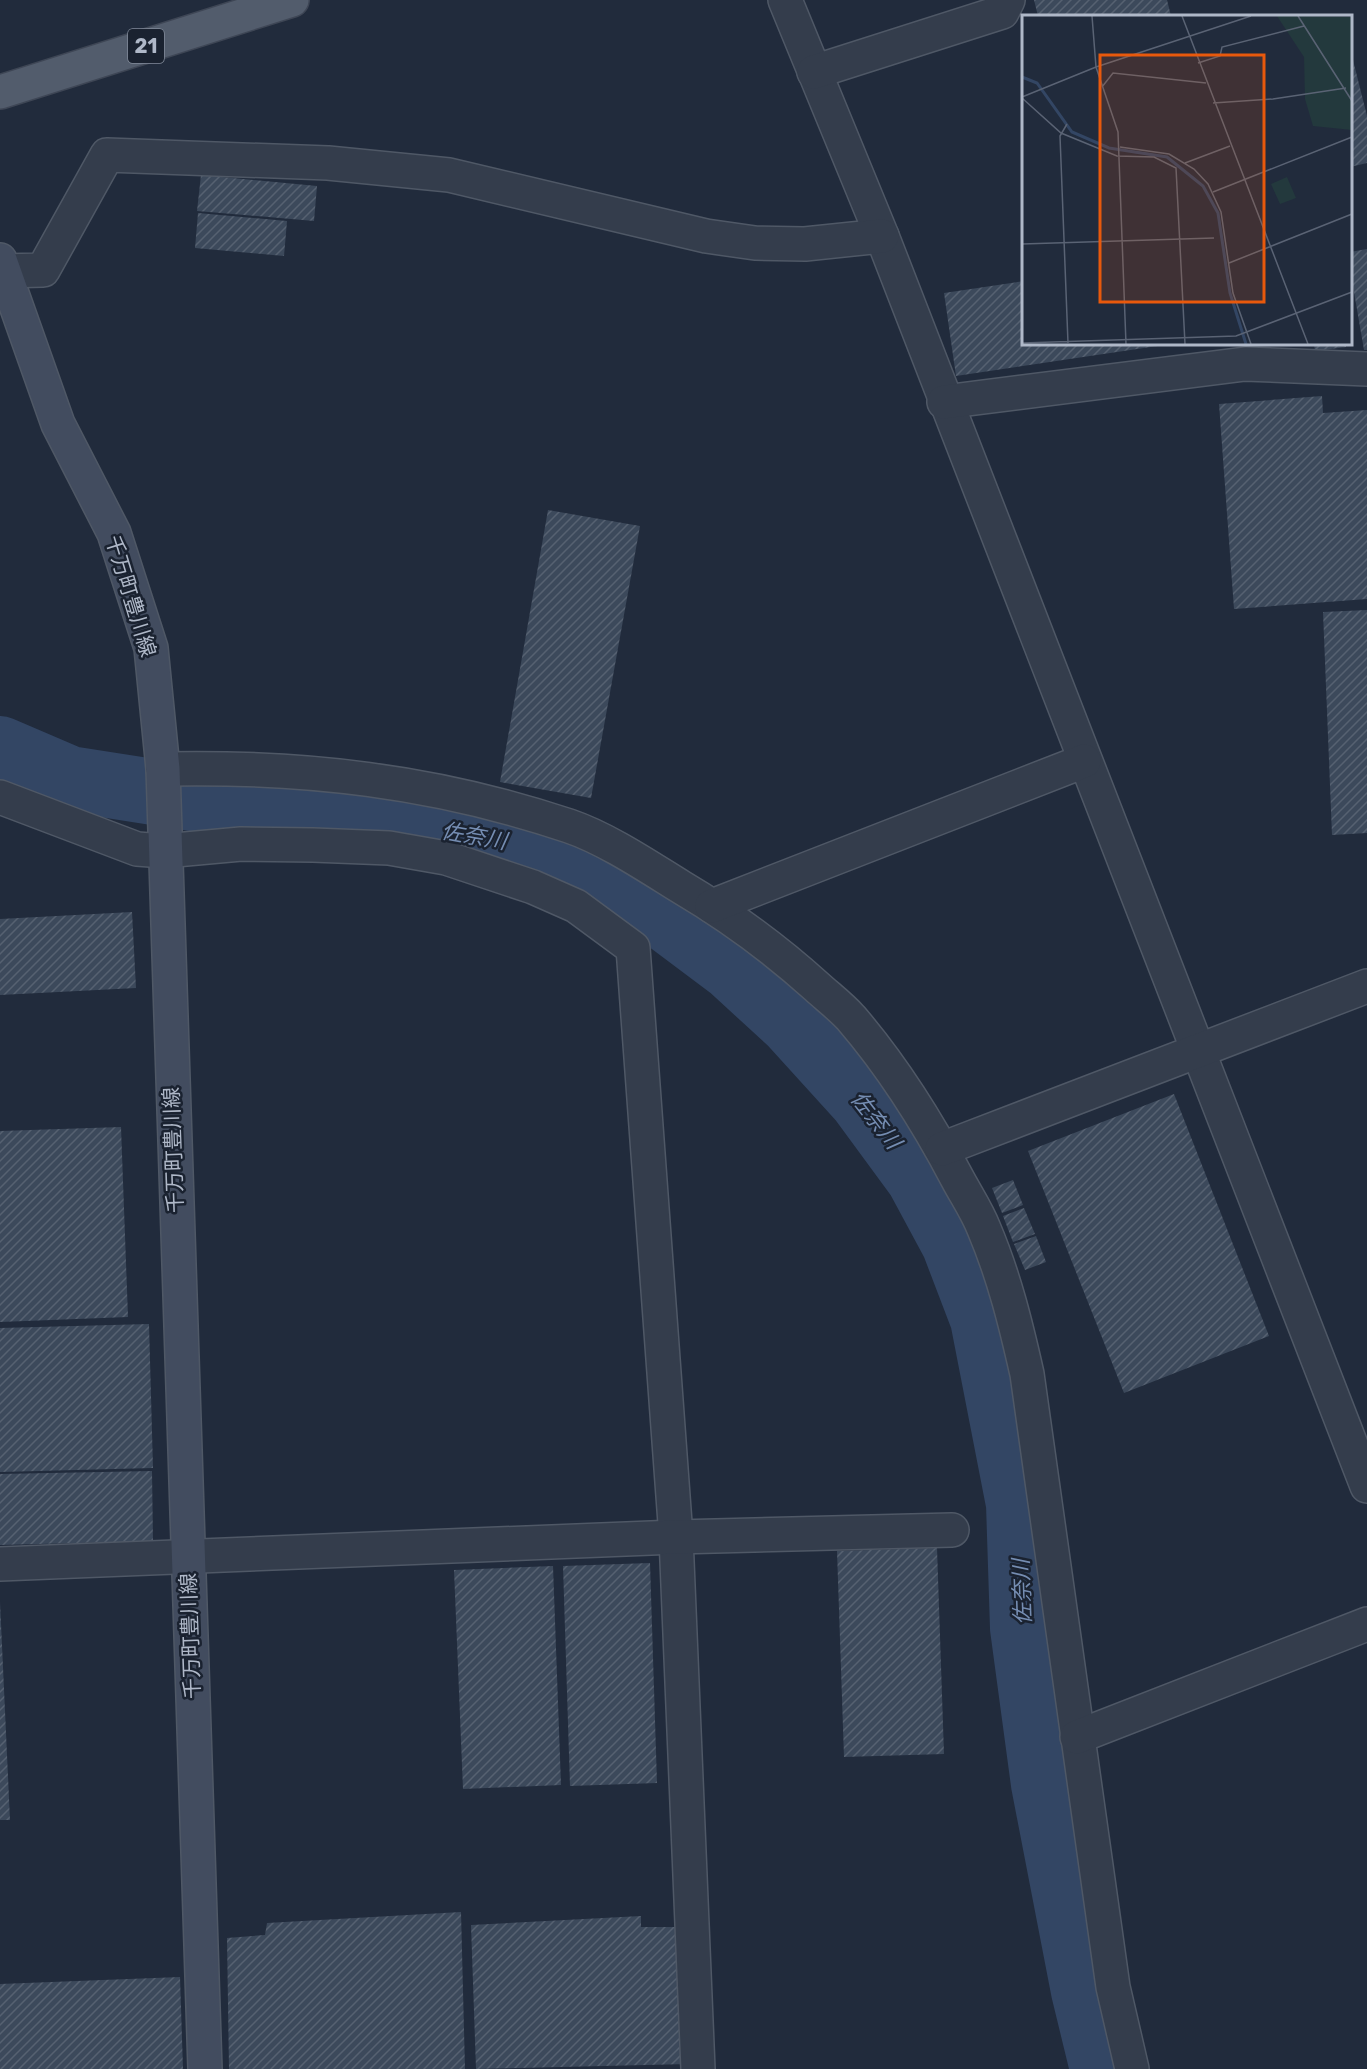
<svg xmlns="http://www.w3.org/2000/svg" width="1367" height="2069" viewBox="0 0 1367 2069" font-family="Rubik,'Noto Sans JP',sans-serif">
<defs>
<pattern id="building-hatch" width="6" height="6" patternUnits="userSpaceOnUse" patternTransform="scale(1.5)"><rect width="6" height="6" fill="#3c495b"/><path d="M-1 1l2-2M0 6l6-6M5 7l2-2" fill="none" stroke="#566171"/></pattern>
</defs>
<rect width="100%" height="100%" fill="#212b3c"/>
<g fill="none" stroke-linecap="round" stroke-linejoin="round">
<path stroke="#334664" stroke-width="66" d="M0 749 70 779 306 816 483 834 555 855 663 916 731 967 792 1023 861 1099 919 1178 954 1243 983 1319 1019 1504 1023 1628 1044 1784 1084 1991 1103 2069"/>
</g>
<g fill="url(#building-hatch)">
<path d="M1034 0H1167L1171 16H1038Z"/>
<path d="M1350 48 1367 116V163L1350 167Z"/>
<path d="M201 175 317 186 314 221 197 211Z"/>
<path d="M198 213 287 221 284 256 195 248Z"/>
<path d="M1367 249V350H1364L1350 269V252Z"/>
<path d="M1024 281V344L1164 345 956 376 944 293Z"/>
<path d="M1314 344H1346V347L1315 351Z"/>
<path d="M1322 396 1323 413 1367 410V599L1234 609 1219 404Z"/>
<path d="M548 510 640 526 591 798 500 782Z"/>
<path d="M1367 610V833L1332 835 1323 612Z"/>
<path d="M132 912 136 988 0 995V919Z"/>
<path d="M1174 1094 1269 1336 1124 1393 1028 1151Z"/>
<path d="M121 1127 128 1317 0 1322V1131Z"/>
<path d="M1013 1180 1023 1205 1002 1213 992 1188Z"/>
<path d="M1024 1208 1035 1234 1013 1242 1003 1216Z"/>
<path d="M1036 1236 1046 1262 1025 1270 1014 1244Z"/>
<path d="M149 1324 153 1468 0 1472V1328Z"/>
<path d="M152 1471 153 1541 0 1545V1474Z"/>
<path d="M937 1548 944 1754 844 1757 837 1551Z"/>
<path d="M650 1563 657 1783 570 1786 563 1566Z"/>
<path d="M553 1566 561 1785 463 1789 454 1570Z"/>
<path d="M0 1602 10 1820H0Z"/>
<path d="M461 1912 465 2069H229L227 1938 265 1935 267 1923Z"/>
<path d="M641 1916V1927H677L689 2064 476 2069 471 1925Z"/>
<path d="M180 1977 183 2069H0V1984Z"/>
</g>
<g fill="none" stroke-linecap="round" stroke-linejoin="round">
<g stroke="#4f5866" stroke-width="36">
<g id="minor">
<path d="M785 0 882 236 1367 1486"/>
<path d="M814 72 1002 12 1008 0"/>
<path d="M2 271 43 270 107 155 328 163 449 175 706 236 755 243 805 244 882 236"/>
<path d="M944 402 1245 364 1367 369"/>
<path d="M163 769C303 766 435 781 569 826 607 839 647 866 681 887 730 916 775 949 817 987 828 997 841 1007 851 1018 893 1067 927 1121 957 1178 966 1195 977 1211 984 1229 1004 1276 1016 1325 1027 1374L1113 1987 1132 2069"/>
<path d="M0 797 137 849 164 851 241 844 313 845 389 848 446 858 533 887 576 906 633 948 676 1537 698 2069"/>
<path d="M712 906 1084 761"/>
<path d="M942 1149 1367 986"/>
<path d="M0 1564 676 1537 952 1530"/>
<path d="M1077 1737 1367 1624"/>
</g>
</g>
<g stroke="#4f5866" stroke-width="36">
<path id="secondary" d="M0 260 58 424 114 533 151 648 163 769 205 2069"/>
</g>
<g stroke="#3e4655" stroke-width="36">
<path id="primary" d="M0 92 292 0"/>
</g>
<use href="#minor" stroke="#343d4c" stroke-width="33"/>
<use href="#secondary" stroke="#424c5f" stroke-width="33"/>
<use href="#primary" stroke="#525c6c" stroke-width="33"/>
</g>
<g text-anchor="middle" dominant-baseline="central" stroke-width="5" stroke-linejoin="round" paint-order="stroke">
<rect fill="#1a2230" stroke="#828b9a" stroke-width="1.5" x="128" y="29" width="36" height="34" rx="4.5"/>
<g font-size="20" font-weight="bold" fill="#afb8c8">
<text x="146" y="46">21</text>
</g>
<g font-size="21" fill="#afb8c8" stroke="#1a2230">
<text transform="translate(131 596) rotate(73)">千万町豊川線</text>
<text transform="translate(173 1150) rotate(-92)">千万町豊川線</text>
<text transform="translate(190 1636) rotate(-92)">千万町豊川線</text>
</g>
<g font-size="22" font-style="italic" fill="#758db2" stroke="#1a2230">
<text transform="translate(474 836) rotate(10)">佐奈川</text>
<text transform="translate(876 1120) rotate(52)">佐奈川</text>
<text transform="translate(1022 1592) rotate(-92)">佐奈川</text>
</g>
</g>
<g transform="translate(1022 15)">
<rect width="330" height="330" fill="#212b3c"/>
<path d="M265 162 274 183 258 189 249 169Z" fill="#23393d"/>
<path d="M255 1 330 2V115L291 111 283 84 282 42Z" fill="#23393d"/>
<path fill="none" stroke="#334664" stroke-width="3" d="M0 62 15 68 50 117 87 133 145 142 181 171 196 198 208 278 224 329"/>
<path fill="none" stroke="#5a6374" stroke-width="1.5" d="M70 1 74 52 96 117 104 329M160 1 286 329M276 1 330 86M176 48 198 41 200 32 282 11M80 72 91 58 184 68M0 82 74 52 229 1M0 83 39 118 95 141 132 142 154 153 163 329M191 88 251 84 324 73M45 109 38 121 46 328M98 132 147 139 172 154 186 169 199 197 211 278 229 329M163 148 208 131M191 177 330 122M0 229 192 223M207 248 330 199M0 328 214 321 330 277"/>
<path fill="#e8590c" fill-opacity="0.15" stroke="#e8590c" stroke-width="3" d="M78 40H242V287H78Z"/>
<rect width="330" height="330" fill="none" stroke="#afb8c8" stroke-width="3"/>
</g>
</svg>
